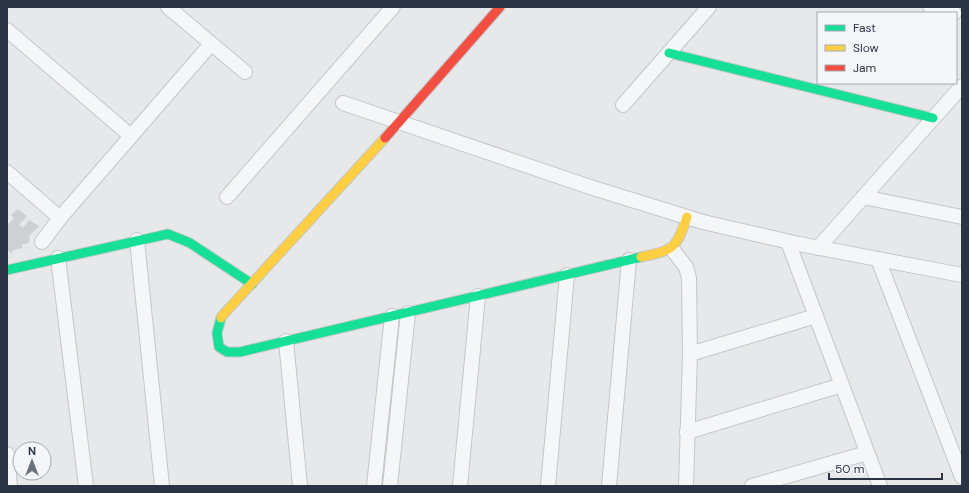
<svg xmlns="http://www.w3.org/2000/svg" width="969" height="493" viewBox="0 0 969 493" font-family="'DM Sans',sans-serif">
<rect width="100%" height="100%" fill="#e6e8ea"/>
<path fill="#ced0d3" d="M18 209 27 216 19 225 23 228 29 220 39 226 29 236 30 240 27 244H22V248L14 250 11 253 7 250 9 246 7 245V226L14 218 11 215Z"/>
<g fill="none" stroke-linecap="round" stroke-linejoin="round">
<g stroke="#c4c6c8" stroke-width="16">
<g id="street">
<path d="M168 7 245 72"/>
<path d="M930 7 954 13"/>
<path d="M7 30 131 136"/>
<path d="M343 103 590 187 703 222 799 244 962 275"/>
<path d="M623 105 709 7"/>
<path d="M7 172 60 218"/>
<path d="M227 197 393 7"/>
<path d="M863 197 962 217"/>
<path d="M137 240 162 486"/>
<path d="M42 242 60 218 211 44"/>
<path d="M788 242 880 486"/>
<path d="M818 248 962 86"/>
<path d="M672 249 686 267 689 278 690 354 686 486"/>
<path d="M58 258 86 486"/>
<path d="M878 259 962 477"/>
<path d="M286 341 300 486"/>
<path d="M690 354 816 316"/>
<path d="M687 432 842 385"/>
<path d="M7 454 10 486"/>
<path d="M374 486 392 316"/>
<path d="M390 486 408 313"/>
<path d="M460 486 478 296"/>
<path d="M548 486 567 275"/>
<path d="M609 486 629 260"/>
<path d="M752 486 867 453"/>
</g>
</g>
<g stroke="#c4c6c8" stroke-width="11">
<g id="fast">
<path d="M669 53 933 118"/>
<path d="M7 270 168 234 190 243 252 284"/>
<path d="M221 318 217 333 219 347 227 352H240L641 257"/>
</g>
</g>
<g stroke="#c4c6c8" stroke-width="11">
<g id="slow">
<path d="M641 257C673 250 676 250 687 217"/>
<path d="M221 318 222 316 385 138"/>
</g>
</g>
<g stroke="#c4c6c8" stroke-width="11">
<path id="jam" d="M385 138 500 7"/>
</g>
<use href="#street" stroke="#f5f6f7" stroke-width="14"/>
<use href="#fast" stroke="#16e098" stroke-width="9"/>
<use href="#slow" stroke="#ffcf43" stroke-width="9"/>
<use href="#jam" stroke="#f24e42" stroke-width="9"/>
</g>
<rect width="969" height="493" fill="none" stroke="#2b3445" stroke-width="16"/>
<rect x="817" y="12" width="140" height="72" fill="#f4f6f9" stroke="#a4a8b1"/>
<rect x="825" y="25" width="20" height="6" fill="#16e098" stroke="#a4a8b1"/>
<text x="853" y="32" font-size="12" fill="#2b3445">Fast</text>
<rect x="825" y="45" width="20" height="6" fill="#ffcf43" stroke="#a4a8b1"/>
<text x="853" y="52" font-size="12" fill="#2b3445">Slow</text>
<rect x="825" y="65" width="20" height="6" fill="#f24e42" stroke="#a4a8b1"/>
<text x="853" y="72" font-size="12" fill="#2b3445">Jam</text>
<g transform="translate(32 461)"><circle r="19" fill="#f4f6f9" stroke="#a4a8b1"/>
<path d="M0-3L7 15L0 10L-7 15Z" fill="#6c737f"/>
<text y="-6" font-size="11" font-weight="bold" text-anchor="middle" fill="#2b3445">N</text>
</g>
<path d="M829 473v6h113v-6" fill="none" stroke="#2b3445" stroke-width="2"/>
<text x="835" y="473" font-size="12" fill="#2b3445" stroke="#f4f6f9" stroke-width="3" paint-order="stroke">50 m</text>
</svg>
